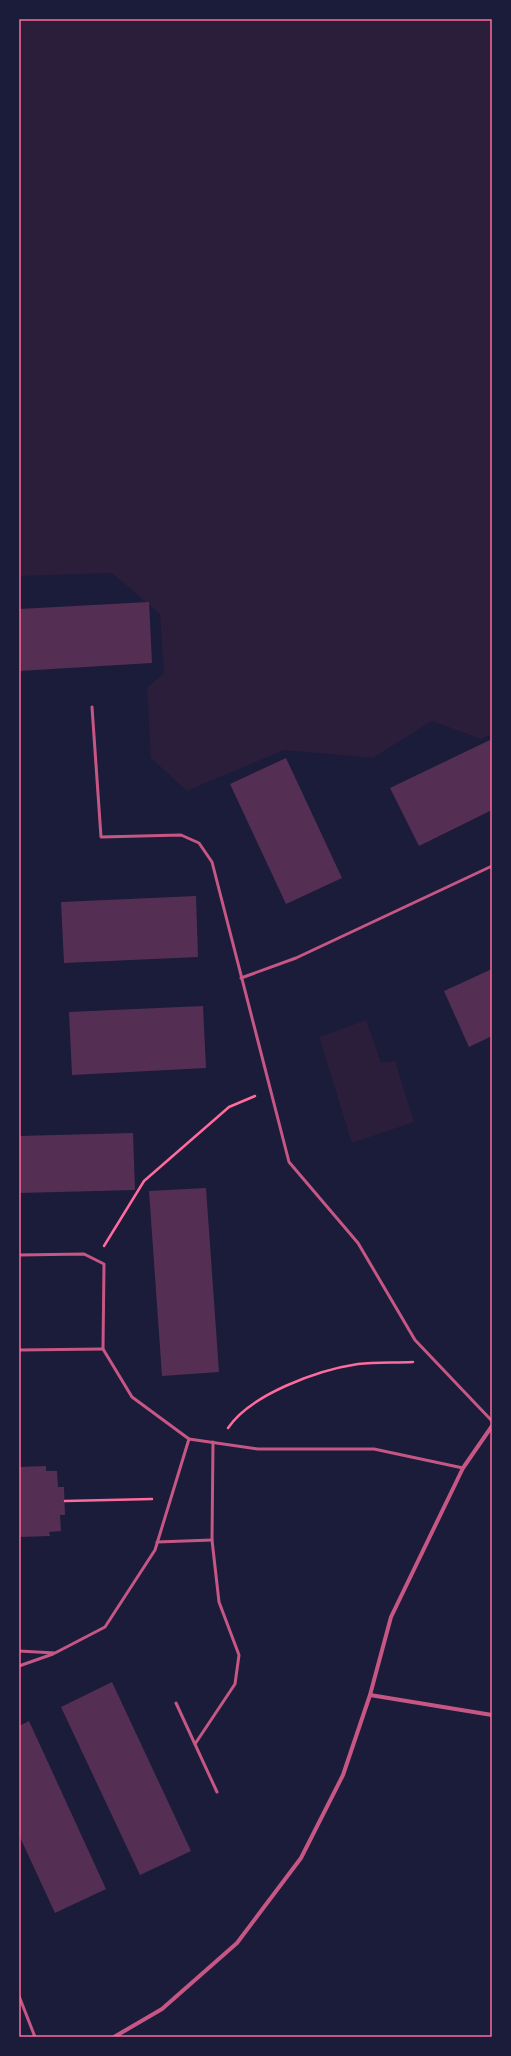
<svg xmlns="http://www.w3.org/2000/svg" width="511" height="2056" viewBox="0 0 511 2056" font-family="Karla,sans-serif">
<rect width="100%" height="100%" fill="#1b1b3a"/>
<g fill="#2a1e3b">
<path d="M19 19H492V734L481 739 432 721 373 758 284 750 187 791 151 758 147 688 164 673 160 614 112 573 19 576Z"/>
<path d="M366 1020 381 1063 395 1061 414 1122 352 1143 319 1037Z"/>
</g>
<g fill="#542f53">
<path d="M149 602 152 663 19 671V609Z"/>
<path d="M492 739V810L419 846 390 788Z"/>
<path d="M286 758 342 878 286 904 230 784Z"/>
<path d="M196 896 198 957 64 963 61 902Z"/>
<path d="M492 969V1036L469 1047 444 991Z"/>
<path d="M203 1006 206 1068 72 1075 69 1012Z"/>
<path d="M133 1133 135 1190 19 1193V1136Z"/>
<path d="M206 1188 219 1372 162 1376 149 1191Z"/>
<path d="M46 1466V1471H57L58 1487H64L65 1515H60L61 1531 49 1532 50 1536 19 1537V1467Z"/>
<path d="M112 1682 191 1851 140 1875 61 1707Z"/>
<path d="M29 1721 106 1889 55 1913 19 1835V1726Z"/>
</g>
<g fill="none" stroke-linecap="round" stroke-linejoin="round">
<g stroke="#ff6b9d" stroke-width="2.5">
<path d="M104 1246 144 1181 229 1107 255 1096"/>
<path d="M228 1428C251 1394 318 1370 358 1364 376 1362 395 1363 413 1362"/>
<path d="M65 1501 152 1499"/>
</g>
<g stroke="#c65784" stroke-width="3">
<path d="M92 707 101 837 181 835 199 843 212 862 289 1162 358 1243 415 1340 492 1421"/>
<path d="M241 978 296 958 492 866"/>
<path d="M19 1255 84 1254 104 1264 103 1349 132 1397 189 1439 258 1449H374L463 1468"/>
<path d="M19 1350 103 1349"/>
<path d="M157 1542 212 1540"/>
<path d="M19 1651 55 1653 105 1627 155 1550 189 1439"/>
<path d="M19 1666 53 1654"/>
<path d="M176 1703 217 1792"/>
<path d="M195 1744 235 1684 239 1655 219 1602 212 1540 213 1442"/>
<path d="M19 1996 35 2037"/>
</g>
<g stroke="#c65784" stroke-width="4">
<path d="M370 1695 492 1715"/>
<path d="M114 2037 162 2009 237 1943 301 1858 343 1775 370 1695 391 1617 463 1468 492 1426"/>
</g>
</g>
<rect width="511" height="2056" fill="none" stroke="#1b1b3a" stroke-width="40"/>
<rect x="20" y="20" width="471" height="2016" fill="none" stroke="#ff6b9d" stroke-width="1.5"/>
</svg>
